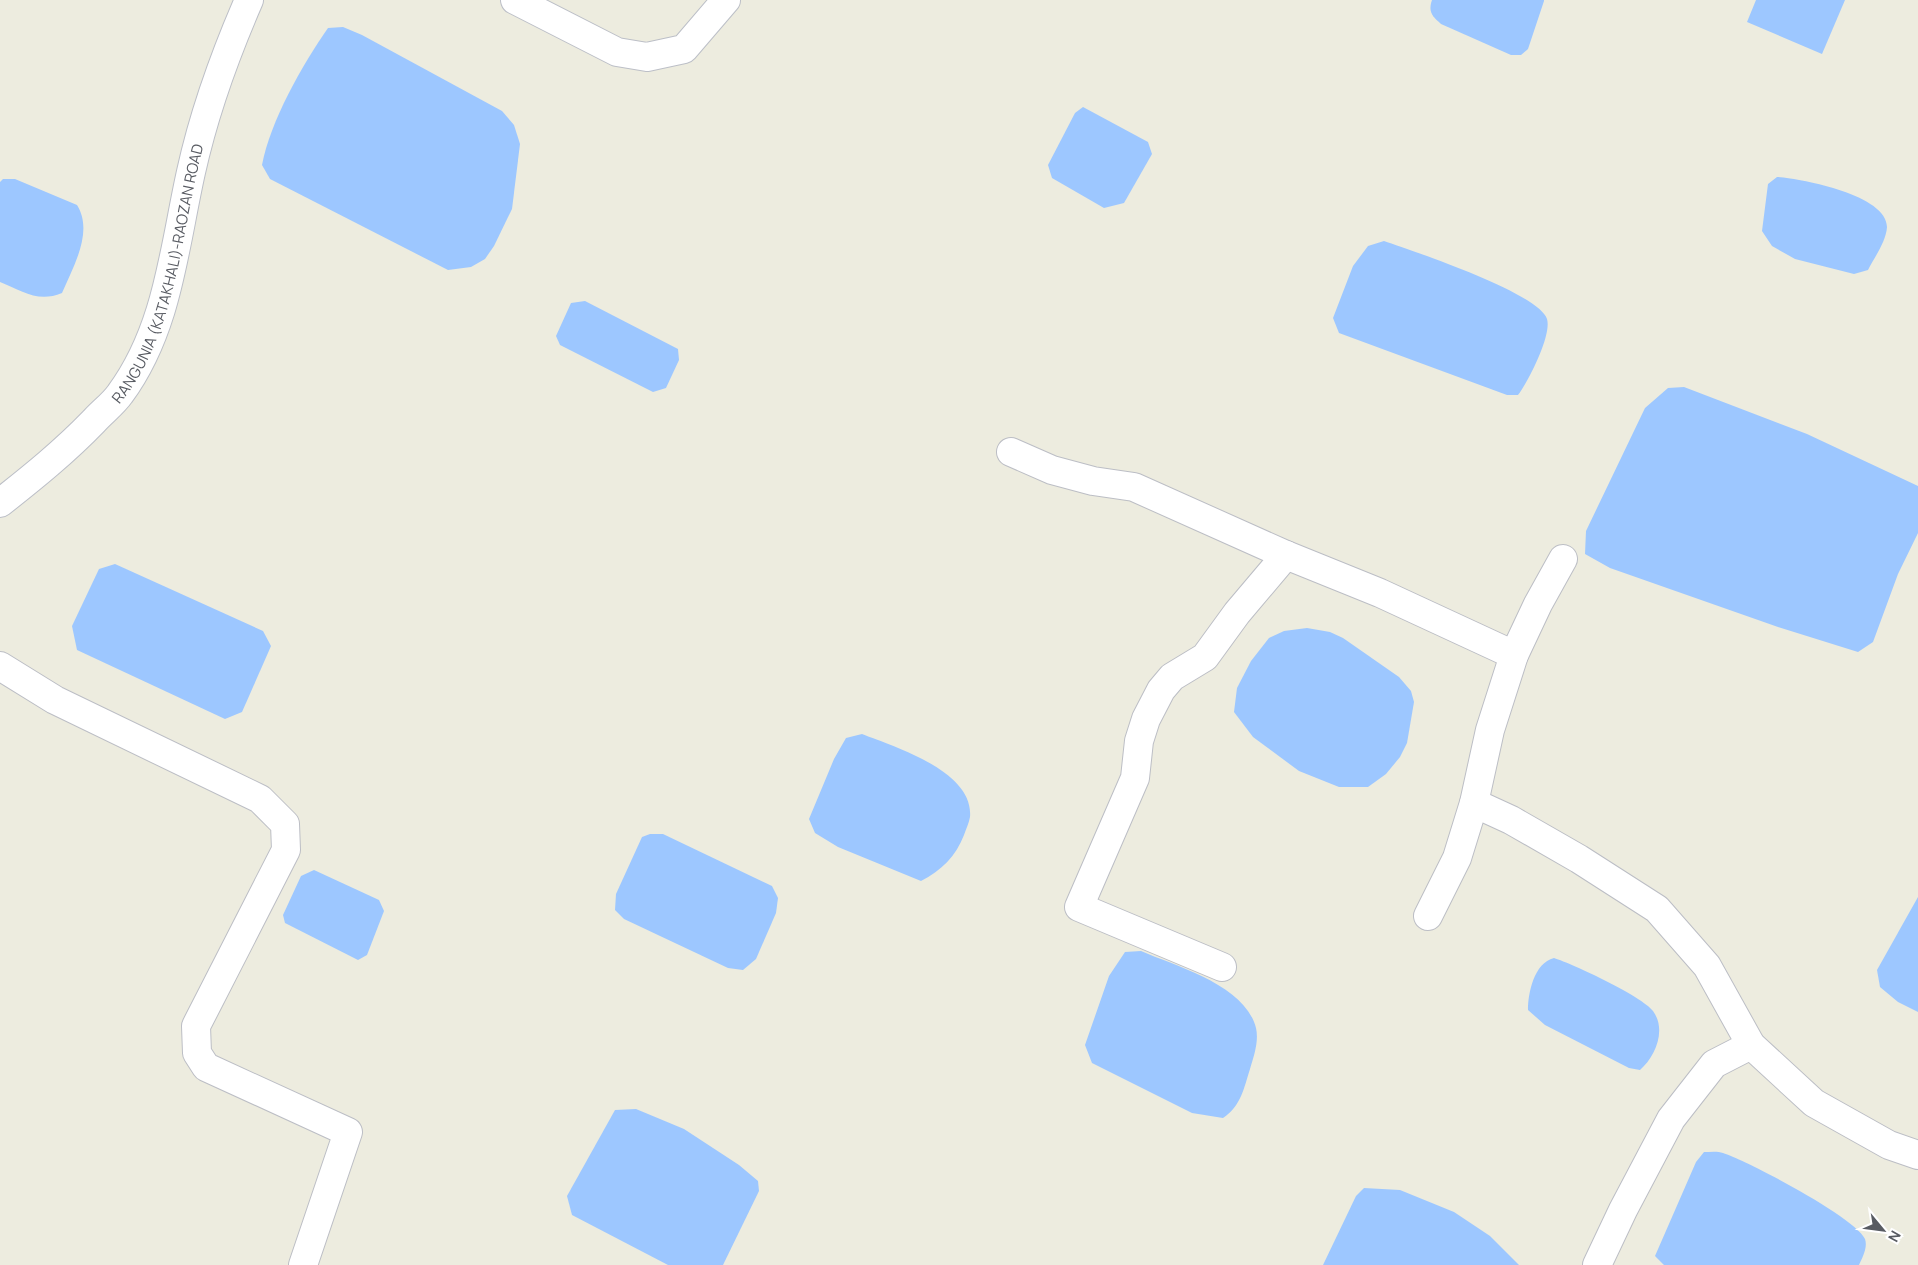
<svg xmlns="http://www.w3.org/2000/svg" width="1918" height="1265" viewBox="0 0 1918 1265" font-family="Manrope,sans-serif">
<rect width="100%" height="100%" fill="#edecdf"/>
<g fill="#9dc7ff">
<path d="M1432 0H1544V1L1528 49 1521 55H1511L1441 24C1432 16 1428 12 1432 0Z"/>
<path d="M1756 0H1845L1822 54 1747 22Z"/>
<path d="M343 27 362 35 502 111 514 125 520 144 512 209 494 246 485 259 471 267 448 270 270 179 262 165C270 122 302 65 328 28Z"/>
<path d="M1083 107 1148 142 1152 154 1124 203 1104 208 1052 178 1048 165 1075 113Z"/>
<path d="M1777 177C1802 179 1887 195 1887 227 1886 242 1874 258 1868 270L1854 274 1795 259 1772 246 1762 231 1768 184Z"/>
<path d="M3 179H15L77 205C94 232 73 267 62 293 38 303 22 291 0 282V182Z"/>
<path d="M1384 241C1413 251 1539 293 1547 319 1552 335 1528 382 1518 395H1507L1339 333 1333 318 1353 266 1368 246Z"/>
<path d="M585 301 678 349 679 360 666 388 653 392 560 345 556 336 571 303Z"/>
<path d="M1684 387 1807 434 1918 486V533L1898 574 1873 642 1858 652 1778 627 1610 568 1585 554 1586 531 1645 408 1668 388Z"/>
<path d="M115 564 263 631 271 646 242 712 225 719 77 650 72 626 99 569Z"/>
<path d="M1307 628 1330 632 1343 638 1399 677 1411 691 1414 702 1407 743 1400 757 1386 774 1368 787H1339L1299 771 1253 737 1234 712 1237 688 1251 661 1269 638 1284 631Z"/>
<path d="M862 734C895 747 974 771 970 817 969 823 966 829 964 835 956 856 941 871 921 881L838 847 815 833 809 819 834 759 846 738Z"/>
<path d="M650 834H663L772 886 778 898 776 913 756 959 743 970 728 968 624 919 615 910 616 894 642 837Z"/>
<path d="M314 870 379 900 384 911 367 955 358 960 285 923 283 915 301 876Z"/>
<path d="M1918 897V1012L1898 1002 1880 987 1877 970Z"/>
<path d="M1141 951C1178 967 1245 985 1256 1028 1259 1041 1254 1056 1250 1069 1244 1088 1241 1106 1223 1118L1192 1113 1092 1063 1085 1045 1109 976 1125 952Z"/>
<path d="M1554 958C1573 964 1642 996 1653 1011 1667 1030 1655 1057 1640 1070L1629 1068 1545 1025 1528 1010C1528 993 1534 963 1554 958Z"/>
<path d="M636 1109 684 1129 739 1165 758 1181 759 1191 723 1265H668L572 1215 567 1196 615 1110Z"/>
<path d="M1704 1152C1710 1152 1718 1151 1723 1153 1748 1161 1856 1218 1865 1239 1868 1248 1862 1258 1859 1265H1664L1655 1256 1696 1162Z"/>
<path d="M1364 1188 1400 1190 1454 1212 1490 1236 1519 1265H1323L1356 1196Z"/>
</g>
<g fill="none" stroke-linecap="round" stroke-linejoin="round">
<g stroke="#bcbec5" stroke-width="30">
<g id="street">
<path d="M1011 452 1052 470 1093 481 1134 487 1286 555 1380 593 1514 655"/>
<path d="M0 666 55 700 260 799 285 824 286 850 196 1026 197 1053 206 1067 348 1132 303 1265"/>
<path d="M1474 803 1511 820 1579 859 1657 909 1707 966 1751 1045 1814 1103 1889 1145 1918 1155"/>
<path d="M1428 916 1457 858 1474 803 1490 730 1514 655 1538 604 1563 559"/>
<path d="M1222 967 1079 907 1135 778 1139 741 1146 719 1161 690 1172 677 1205 657 1237 613 1286 555"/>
<path d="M1597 1265 1623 1210 1671 1119 1714 1064 1751 1045"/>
</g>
</g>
<g stroke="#bcbfc7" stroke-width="30">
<g id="secondary">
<path d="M515 0 617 52 647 57 684 49 726 0"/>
<path id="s1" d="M0 503C33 477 64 452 94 421 102 412 113 404 120 394 168 329 174 248 191 172 204 113 225 55 249 0"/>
</g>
</g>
<use href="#street" stroke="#fff" stroke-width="28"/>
<use href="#secondary" stroke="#fff" stroke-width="28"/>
</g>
<g text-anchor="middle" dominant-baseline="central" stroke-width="4" stroke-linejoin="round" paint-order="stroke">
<g font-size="15" fill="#585b62" stroke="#fff">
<text stroke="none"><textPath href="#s1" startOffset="290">RANGUNIA (KATAKHALI)-RAOZAN ROAD</textPath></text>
</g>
</g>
<g transform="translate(1883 1230) rotate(119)" stroke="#ffffff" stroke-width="4" paint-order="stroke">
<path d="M0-4L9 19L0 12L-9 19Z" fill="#585b62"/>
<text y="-8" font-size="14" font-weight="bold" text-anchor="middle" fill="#585b62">N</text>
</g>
</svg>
